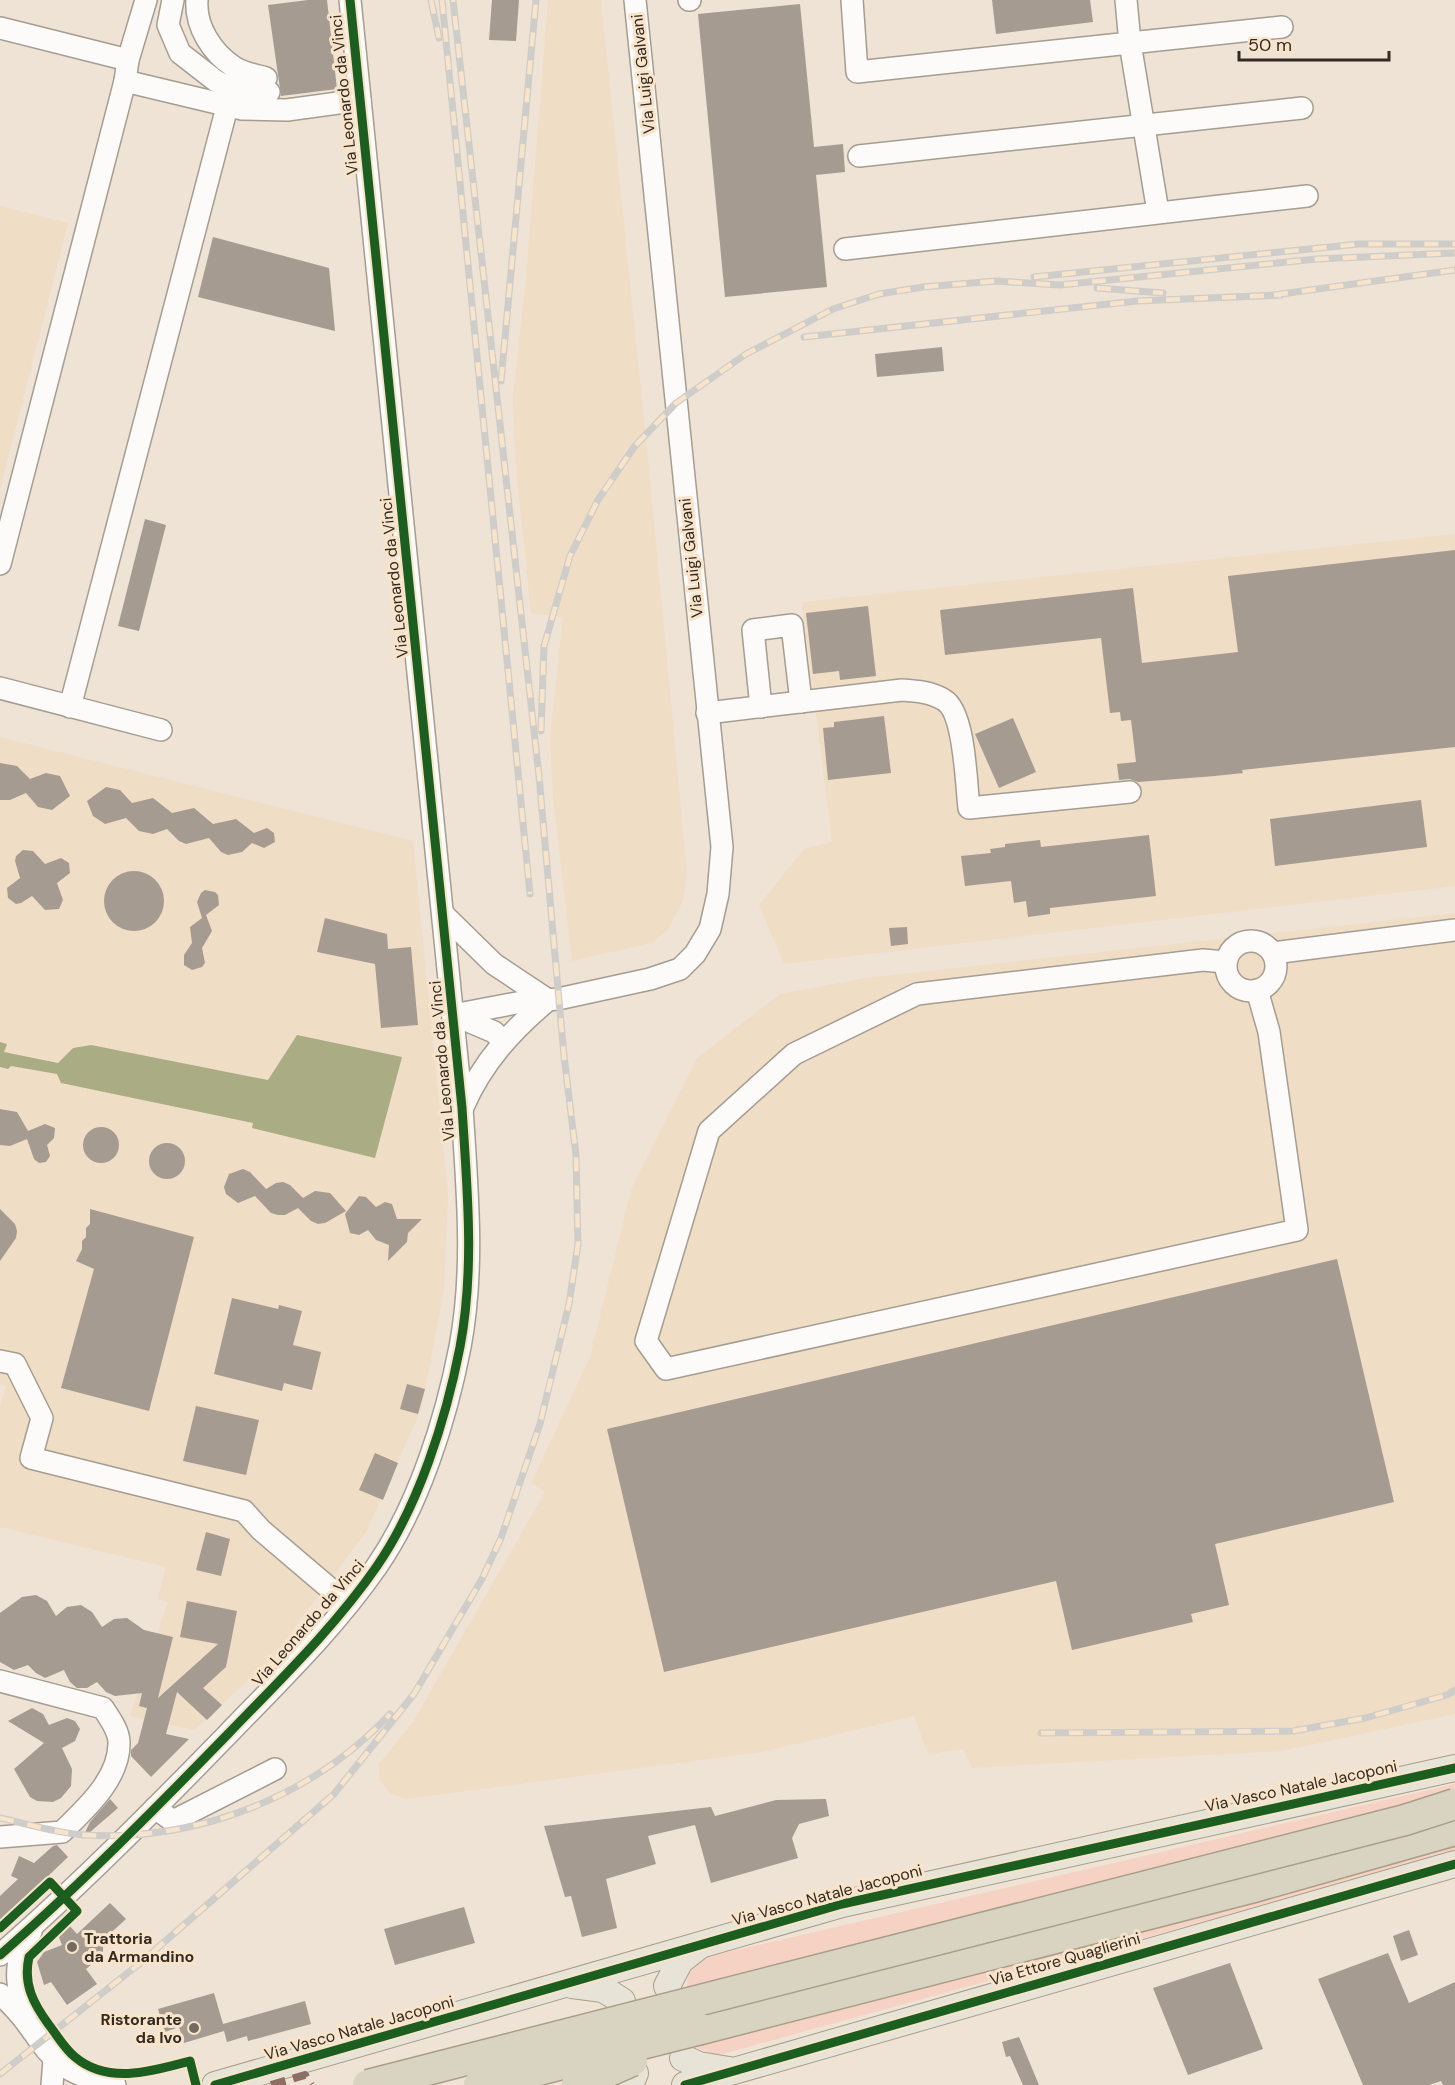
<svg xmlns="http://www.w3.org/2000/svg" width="1455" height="2085" viewBox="0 0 1455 2085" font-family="'DM Sans',sans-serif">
<rect width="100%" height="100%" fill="#eee3d4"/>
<g fill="#f0ddc5">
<path d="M548 0H601L648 458 687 872 683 901 668 929 652 943 572 961 553 797 550 737 563 617 531 613 515 458 513 396 526 278Z"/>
<path d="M0 206 68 223 0 489Z"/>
<path d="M1455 534V886L784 964 759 905 804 849 832 842 802 602Z"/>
<path d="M0 737 413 841 448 1194 444 1291 421 1410 366 1532 270 1660 194 1730 130 1716 168 1602 158 1599 166 1567 0 1527V1407L6 1386 0 1384Z"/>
<path d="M1455 913V1714L1282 1751 972 1768 963 1749 928 1754 914 1716 762 1752 406 1799 390 1793 379 1779V1764L413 1722 545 1492 531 1483 590 1357 632 1187 697 1058 780 994 865 978Z"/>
</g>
<path fill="#f6d2c5" d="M1455 1784V1852L719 2055 697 2048 681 2015 689 1974 702 1958Z"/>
<path fill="#aaac84" d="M297 1035 402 1057 375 1158 252 1128 253 1123 61 1083 57 1074 11 1066 8 1069 0 1067V1042L7 1044 4 1052 58 1063 73 1048 91 1045 268 1080Z"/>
<g fill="#a59b91">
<path d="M308 0H327L337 89 281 96 268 5Z"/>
<path d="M492 0H519L516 41 489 40Z"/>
<path d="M992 0H1090L1093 22 996 34Z"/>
<path d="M800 4 814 147 843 144 845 172 816 175 827 287 725 297 698 14Z"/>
<path d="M213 237 329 268 335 331 198 297Z"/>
<path d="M942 347 944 371 877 377 875 354Z"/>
<path d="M145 519 166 525 139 631 118 626Z"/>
<path d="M1455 550V747L1242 770 1243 773 1215 776 1138 782 1129 779 1119 780 1117 764 1136 762 1131 720 1121 721 1120 712 1110 713 1101 638 945 655 940 610 1133 588 1142 663 1238 652 1228 576Z"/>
<path d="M868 606 876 676 840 680 839 671 813 674 806 613Z"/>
<path d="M884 716 891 773 828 780 823 728 834 727V722Z"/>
<path d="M1013 718 1036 772 999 788 975 734Z"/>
<path d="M0 763 17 766 30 779 46 773 60 776 70 796 52 810 38 807 26 793 10 800H0Z"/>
<path d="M106 787 120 790 132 803 153 798 172 813 194 808 213 824 236 819 254 833 267 828 274 833 275 842 264 848 252 843 242 852 228 855 221 852 209 838 186 844 179 841 167 829 153 834 139 831 126 818 105 824 93 816 87 801Z"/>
<path d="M1421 800 1427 847 1275 866 1270 819Z"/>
<path d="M1149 835 1156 896 1050 908V914L1028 917 1026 901 1014 903 1011 881 965 886 961 856 991 853 990 849 1005 847V844L1040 840 1041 847Z"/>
<path d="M23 850 33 851 45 864 61 858 69 863 70 873 57 883 63 900 59 909 45 910 32 896 21 903 16 904 8 898 7 888 20 878 15 861 16 856Z"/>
<circle cx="134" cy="901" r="30"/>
<path d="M205 890 215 892 218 895 219 905 206 915 212 931 202 948 205 963 202 967 192 970 184 965V955L192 943 190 927 202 918 197 902 201 893Z"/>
<path d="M325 918 387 934 388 949 411 947 418 1025 381 1028 375 964 317 952Z"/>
<path d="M907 927 908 944 891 946 889 928Z"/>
<path d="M0 1109 17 1112 28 1131 45 1124 55 1128 54 1138 47 1145 50 1156 46 1162 39 1163 34 1159 27 1139 10 1146 0 1145Z"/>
<circle cx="101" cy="1145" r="18"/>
<circle cx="167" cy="1161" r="18"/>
<path d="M243 1169 250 1172 266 1189 276 1183 283 1182 290 1185 303 1198 315 1191 330 1193 346 1211 325 1223 318 1224 311 1221 298 1208 285 1215H278L271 1213 255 1196 238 1203 226 1194 224 1187 229 1174Z"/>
<path d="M359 1196 366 1197 376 1207 385 1202 392 1204 397 1219H422L408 1233 407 1242 388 1261 389 1245 376 1240 368 1230 359 1235 350 1233 345 1214Z"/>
<path d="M0 1209 15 1224 17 1231 16 1238 0 1261Z"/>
<path d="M90 1209 194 1237 149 1411 61 1388 94 1269 76 1261 82 1249V1241L86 1237V1228L90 1224Z"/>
<path d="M1337 1259 1394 1502 1215 1544 1229 1605 1191 1614 1193 1622 1072 1650 1056 1581 664 1672 607 1429Z"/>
<path d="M232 1298 278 1309 279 1305 302 1311 293 1345 321 1352 312 1390 284 1383 282 1391 214 1374Z"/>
<path d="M407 1384 425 1389 418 1414 400 1409Z"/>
<path d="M196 1406 259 1420 246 1475 183 1461Z"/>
<path d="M375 1453 398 1463 383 1500 359 1490Z"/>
<path d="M206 1532 230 1539 221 1576 196 1570Z"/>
<path d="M36 1595 47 1601 56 1616 67 1607 81 1605 92 1612 102 1627 114 1619 127 1618 144 1630 173 1637 158 1698 218 1644 180 1637 187 1601 237 1611 226 1667 203 1688 222 1705 207 1720 177 1692 166 1734 189 1739 151 1777 131 1756V1750L138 1743 147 1708 139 1706 142 1693 115 1696 106 1692 97 1682 87 1688H77L70 1682 64 1670 45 1678 36 1673 28 1665 14 1670 0 1662V1613L22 1597Z"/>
<path d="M32 1708 43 1714 49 1725 67 1718 75 1721 80 1729 75 1741 62 1748 72 1769 71 1786 61 1798 53 1802 37 1801 30 1797 14 1769 44 1743 8 1721Z"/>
<path d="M110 1799 118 1808 82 1839 90 1822Z"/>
<path d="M826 1799 829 1816 799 1824 792 1838 798 1858 711 1883 695 1825 648 1836 656 1864 606 1879 617 1928 582 1937 571 1896 565 1897 544 1826 711 1807 715 1816 776 1800Z"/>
<path d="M57 1845 68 1857 0 1922V1896L18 1879 11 1876 19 1856 34 1863 53 1846Z"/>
<path d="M110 1903 126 1919 103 1940V1955L86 1969 97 1984 67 2005 51 1982 44 1985 37 1962 44 1952 62 1945 58 1935 69 1925 77 1934Z"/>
<path d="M464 1907 475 1943 395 1965 384 1929Z"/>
<path d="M1409 1930 1418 1955 1401 1961 1393 1936Z"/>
<path d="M1388 1953 1409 2003 1455 1982V2085H1443L1441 2081 1429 2085H1363L1318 1979Z"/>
<path d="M1230 1963 1263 2049 1188 2075 1153 1988Z"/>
<path d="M214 1993 223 2024 305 2001 311 2024 248 2041 247 2036 227 2042 224 2031 184 2043 179 2027 165 2032 158 2009Z"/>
<path d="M1019 2037 1039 2085H1023L1010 2056 1006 2057 1002 2042Z"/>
</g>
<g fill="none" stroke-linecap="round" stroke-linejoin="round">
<g stroke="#a59d91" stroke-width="24">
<g id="minor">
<path d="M173 0 168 25 180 53 216 81 232 88 269 92"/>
<path d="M197 0C195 26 212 53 234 67 243 73 256 75 266 78"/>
<path d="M689 0H690"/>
<path d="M852 0 857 72 1130 43 1126 0"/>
<path d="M0 28 128 60"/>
<path d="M125 81 242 109 287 110 360 100"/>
<path d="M859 156 1302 108"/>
<path d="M1158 212 1130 43 1282 27"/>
<path d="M845 249 1307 196"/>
<path d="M0 564 125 81 128 60 146 0"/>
<path d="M0 688 161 730"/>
<path d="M70 707 232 88"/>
<path d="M761 707 753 630 792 625 801 702"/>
<path d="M707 713 902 690C917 691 931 692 944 700 965 712 966 783 969 808L1130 792"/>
<path d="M443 914 494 964 548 1000"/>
<circle cx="1251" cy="966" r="25"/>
<path d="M1273 953 1455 930"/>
<path d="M1225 962 1203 960 917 994 794 1054 709 1131 646 1341 666 1369 1297 1230 1269 1032 1257 990"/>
<path d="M453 1015 522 1002 558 999 650 979 680 969 695 954 710 929 718 894 722 847 635 0"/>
<path d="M454 1015 494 1032 503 1041"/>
<path d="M463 1107C482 1063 511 1031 548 1000"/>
<path d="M0 1361 15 1364 42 1418 31 1458 244 1511 261 1530 348 1604"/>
<path d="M0 1681 103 1708C109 1717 119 1731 119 1742 120 1779 85 1809 62 1832L0 1837"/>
<path d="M155 1808 173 1821 275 1769"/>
<path d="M0 1955C80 1885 154 1810 228 1734 279 1681 335 1627 377 1566 419 1505 446 1419 460 1347 475 1268 467 1187 462 1108L350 0"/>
<path d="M0 1994C50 2038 36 2069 115 2085"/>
<path d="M26 2020C17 1988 11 1962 31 1932"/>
<path d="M52 2085 54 2060"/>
</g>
</g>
<g stroke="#a99f88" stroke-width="28">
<g id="major">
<path d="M572 1985 603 1989 622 2001"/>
<path d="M667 1986 680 1961 699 1946"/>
<path d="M683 2058 699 2065 729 2070"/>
<path d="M215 2085 842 1904 1455 1768"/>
<path d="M630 2085 635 2073"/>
<path d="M685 2085 1455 1864"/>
</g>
</g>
<g stroke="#a99f88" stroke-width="33">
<path id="highway" d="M701 2029 1250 1888 1455 1830"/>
</g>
<use href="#minor" stroke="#fcfbf9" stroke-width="21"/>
<use href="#major" stroke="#e7e3d7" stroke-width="26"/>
<use href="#highway" stroke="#d9d3c1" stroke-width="30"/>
<g stroke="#cfcdc9" stroke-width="7">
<g id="rail">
<path d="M431 0 439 38"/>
<path d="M442 0 530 894"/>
<path d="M1034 277 1359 244H1455"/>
<path d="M1097 288 1163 293"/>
<path d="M1274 295 1455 270"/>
<path d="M804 337 1137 301 1281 295"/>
<path d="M501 381 536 0"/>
<path d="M541 731 544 646 570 556 598 500 634 447 676 403 746 354 833 309 879 294 923 287 996 281 1060 285 1317 259 1455 253"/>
<path d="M1041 1733 1293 1731 1365 1718 1447 1695 1455 1690"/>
<path d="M0 1818C28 1824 56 1833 85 1835 197 1842 314 1796 390 1714"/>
<path d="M0 2074 139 1964 334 1794 414 1694 482 1579 501 1538 540 1424 569 1304 578 1244 576 1155 564 1056 539 776 453 0"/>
</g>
</g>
<use href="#rail" stroke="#f8e4ca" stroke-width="4.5" stroke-dasharray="14" stroke-linecap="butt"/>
<g stroke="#a99f88" stroke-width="33" stroke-linecap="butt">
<g id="highway-bridge">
<path d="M368 2085 1405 1820 1455 1804"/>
<path d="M479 2085 701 2029"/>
<path d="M577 2085 632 2061"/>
</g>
</g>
<use href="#highway-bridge" stroke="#d9d3c1" stroke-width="30"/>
<path stroke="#8d6e63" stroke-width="8" stroke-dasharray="15 8" stroke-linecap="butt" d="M271 2085 305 2075 311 2085"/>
<g stroke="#f8e4ca" stroke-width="13">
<g id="cycleway">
<path d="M0 1928 50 1882 77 1911 29 1957C23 1984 33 2003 49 2025 57 2035 64 2048 75 2057 108 2085 153 2071 190 2061L196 2085"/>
<path d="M0 1955C80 1885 154 1810 228 1734 279 1681 335 1627 377 1566 419 1505 446 1419 460 1347 475 1268 467 1187 462 1108L350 0"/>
<path d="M215 2085 842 1904 1455 1768"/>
<path d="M685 2085 1455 1864"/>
</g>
</g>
<use href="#cycleway" stroke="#1b5e20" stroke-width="9"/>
</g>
<g fill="#746b60" stroke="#f8e4ca" stroke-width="2">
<circle cx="72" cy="1947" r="6"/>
<circle cx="194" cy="2028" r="6"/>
</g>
<g text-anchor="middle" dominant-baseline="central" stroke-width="6" stroke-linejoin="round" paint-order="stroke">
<g font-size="16" fill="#332b22" stroke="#f8e4ca">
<text transform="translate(643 74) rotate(-96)">Via Luigi Galvani</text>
<text transform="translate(344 95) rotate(-96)">Via Leonardo da Vinci</text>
<text transform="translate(691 558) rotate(-96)">Via Luigi Galvani</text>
<text transform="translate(394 578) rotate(-96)">Via Leonardo da Vinci</text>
<text transform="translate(442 1061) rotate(-95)">Via Leonardo da Vinci</text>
<text transform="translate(308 1623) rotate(-49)">Via Leonardo da Vinci</text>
<text transform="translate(1301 1786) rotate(-12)">Via Vasco Natale Jacoponi</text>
<text transform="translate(827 1895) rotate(-15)">Via Vasco Natale Jacoponi</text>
<text transform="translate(1065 1959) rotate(-16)">Via Ettore Quaglierini</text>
<text transform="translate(359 2028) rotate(-16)">Via Vasco Natale Jacoponi</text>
</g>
<g font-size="16" font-weight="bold" fill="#332b22" stroke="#f8e4ca" text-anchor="start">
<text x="84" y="1938">Trattoria<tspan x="84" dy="18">da Armandino</tspan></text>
<text x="182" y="2019" text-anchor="end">Ristorante<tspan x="182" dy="18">da Ivo</tspan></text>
</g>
</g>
<path d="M1239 51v9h150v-9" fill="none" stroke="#332b22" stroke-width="3"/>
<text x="1248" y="51" font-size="18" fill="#332b22" stroke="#f8e4ca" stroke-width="4.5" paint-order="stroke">50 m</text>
</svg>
